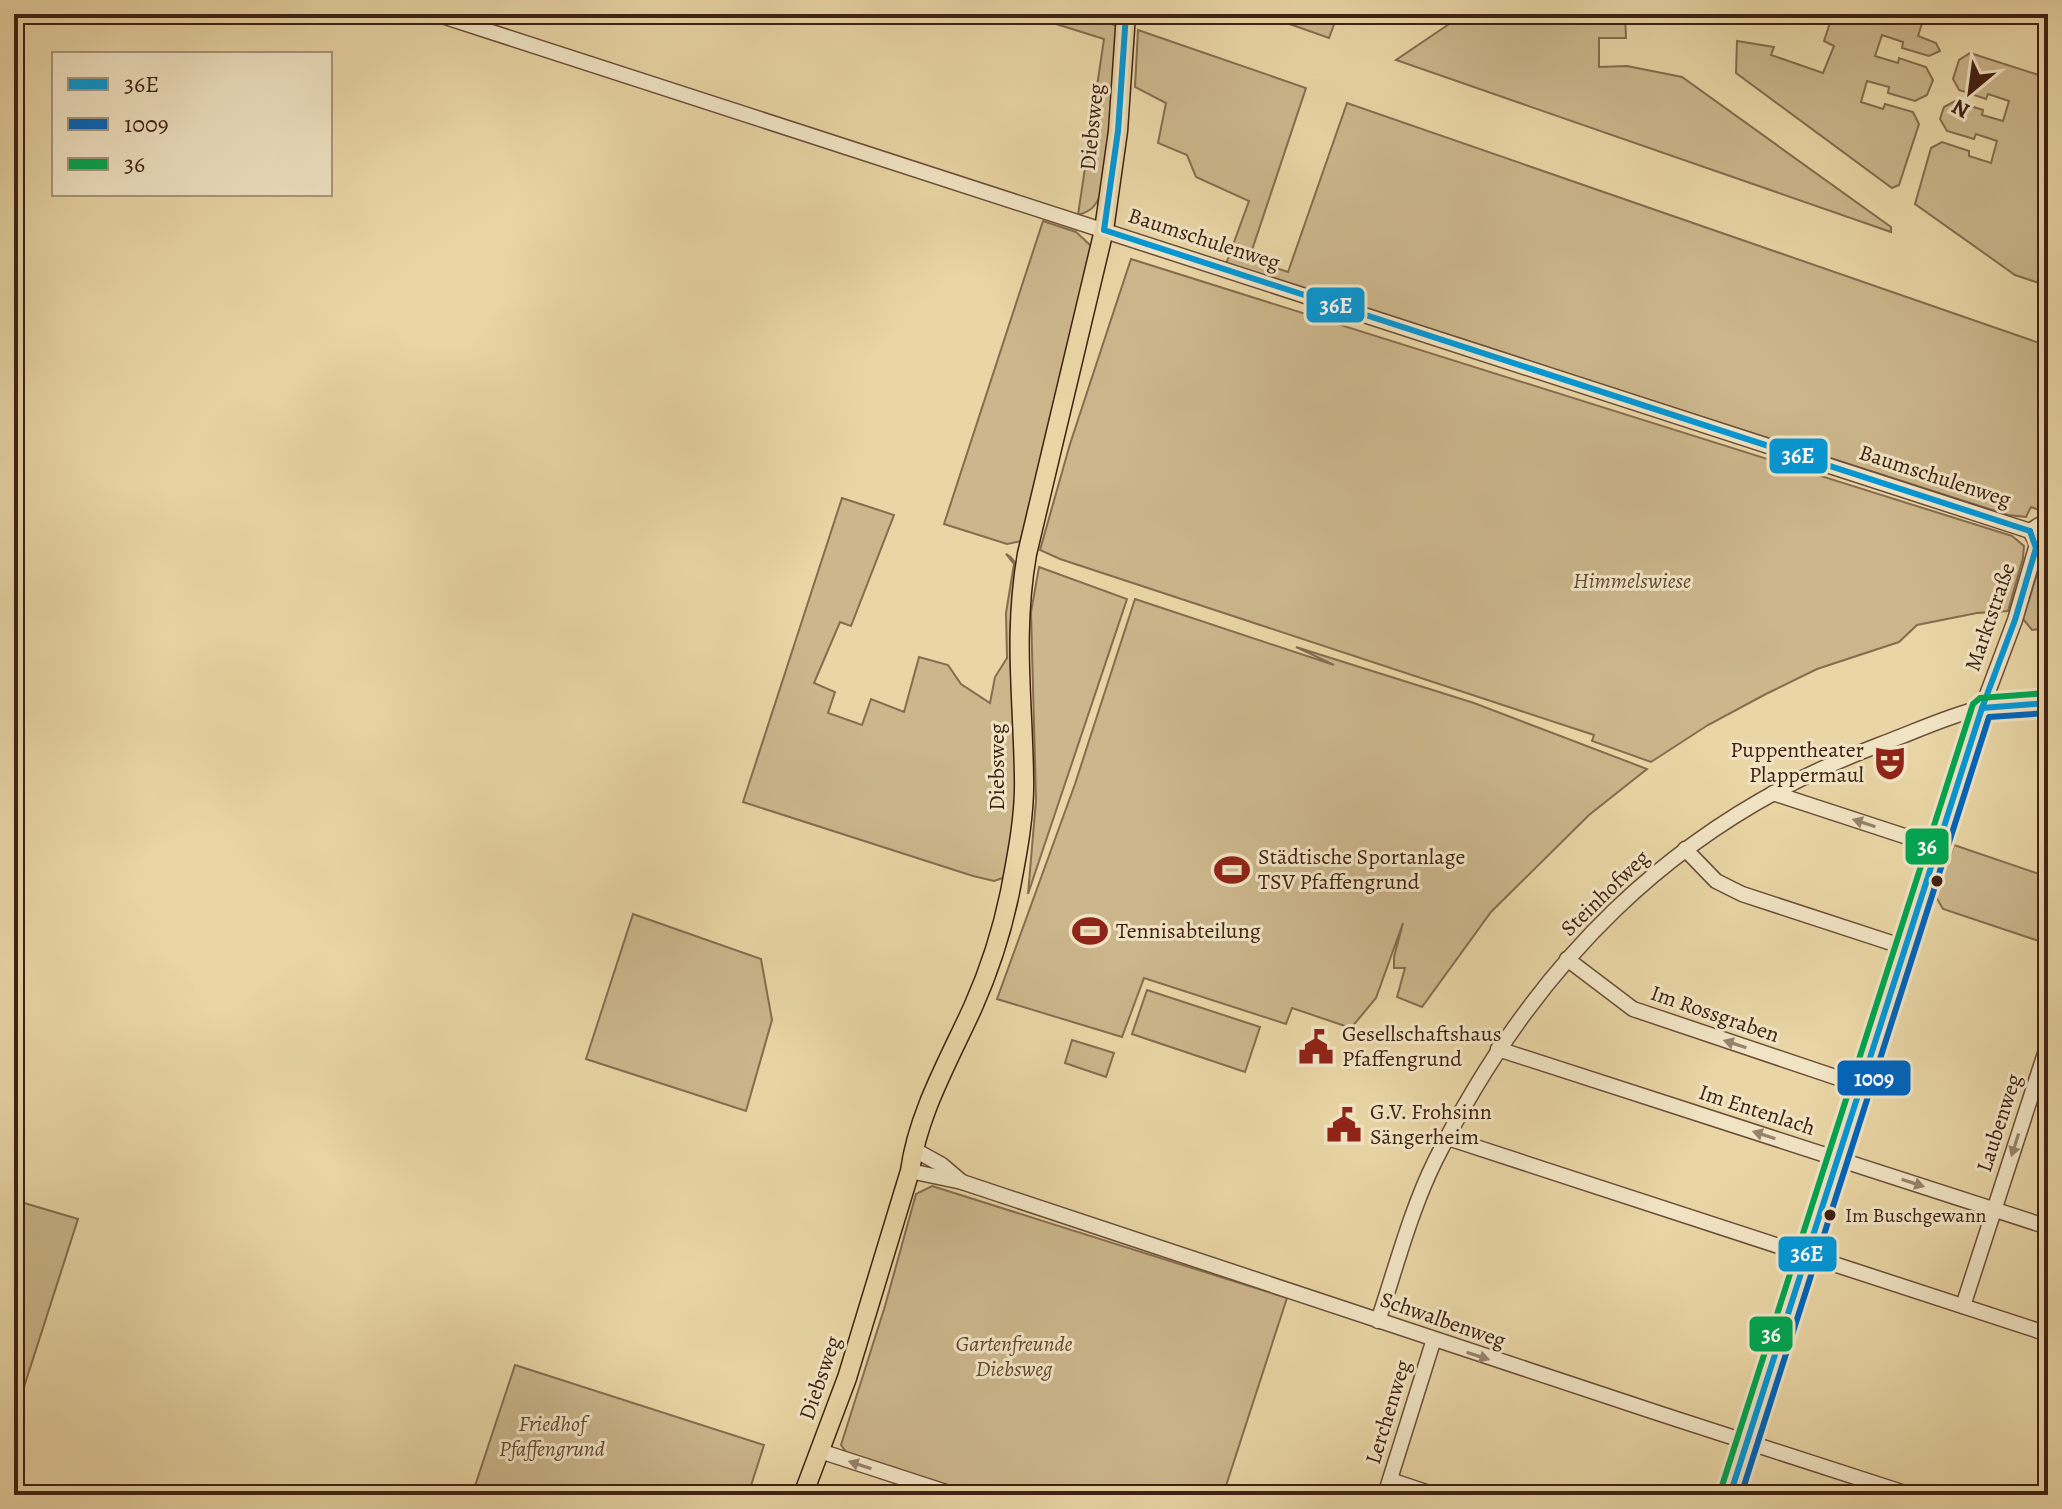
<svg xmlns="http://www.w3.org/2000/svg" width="2062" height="1509" viewBox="0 0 2062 1509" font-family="Alegreya,serif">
<rect width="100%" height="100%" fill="#e9d5a5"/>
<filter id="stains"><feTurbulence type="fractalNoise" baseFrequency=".0025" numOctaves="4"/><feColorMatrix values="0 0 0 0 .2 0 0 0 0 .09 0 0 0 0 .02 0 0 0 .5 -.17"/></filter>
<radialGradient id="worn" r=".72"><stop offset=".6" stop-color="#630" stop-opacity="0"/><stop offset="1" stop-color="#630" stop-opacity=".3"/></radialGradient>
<g fill="#ccb68c" stroke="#866c50" stroke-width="2">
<path d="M1024 14H1083L1120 27 1115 94 1101 193C1096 206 1092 211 1078 215L1104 39Z"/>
<path d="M1261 14H1338L1329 38Z"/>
<path d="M1464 14H1625L1626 38H1599V67L1627 66 1682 77 1891 227V232L1396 60Z"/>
<path d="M1833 14H1913L1924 17 1918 36 1936 43 1940 51 1929 56 1902 48 1903 42 1882 35 1875 56 1898 63 1899 58 1926 67 1933 80 1927 95 1915 101 1888 93 1889 87 1867 81 1861 102 1883 109 1885 104 1913 112 1919 124 1899 185 1892 188 1736 73 1737 41 1774 47 1771 55 1823 73 1834 46 1824 41Z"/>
<path d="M1138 30 1306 88 1249 259 1288 272 1347 103 2048 346V513L2031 507 2026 517 2008 515 1226 264 1249 201 1196 177 1187 155 1158 143 1166 103 1135 87Z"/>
<path d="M1970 53 2048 78V286L2015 275 1915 204 1931 148 1942 142 1969 151V156L1991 163 1997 141 1976 134 1974 139 1947 131 1940 119 1944 107 1955 101 1983 110 1982 115 2003 121 2009 101 1988 94 1986 99 1959 90 1953 79 1959 60Z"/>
<path d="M1043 221 1076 232 1091 246 1090 255 1022 541 1007 544 944 524Z"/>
<path d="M1131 259 2012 536 2024 546 2023 558 2008 611 1977 613 1917 625 1899 642 1817 669 1764 695 1708 725 1651 762 1592 741 1594 735 1060 559 1040 550 1070 444Z"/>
<path d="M842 498 894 515 851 626 840 622 814 683 835 692 828 713 862 725 871 699 904 712 919 657 948 665 961 684 990 703 995 677 1007 658 1006 613 1014 564 1006 554C1025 564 1014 587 1012 604 1006 666 1017 729 1016 791 1016 820 1010 849 1006 877L994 881 973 876 743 802Z"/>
<path d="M1039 567 1127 599 1028 894 1036 800 1031 612Z"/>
<path d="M2036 577 2048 581V628L2032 630 2023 619Z"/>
<path d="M1135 599 1334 665 1296 647 1474 703 1647 769 1589 815 1491 912 1422 1007 1397 997 1405 968H1394V957L1403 923 1376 998 1351 1028 1292 1008 1286 1024 1144 978 1122 1037 997 999 1075 784Z"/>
<path d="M1954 845 2048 877V944L1943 909 1936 897Z"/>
<path d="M633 914 761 959 772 1020 746 1111 586 1059Z"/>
<path d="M1147 990 1260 1027 1245 1072 1132 1034Z"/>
<path d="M1072 1040 1114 1053 1106 1077 1065 1063Z"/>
<path d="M932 1186 1287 1298 1223 1495H969L850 1457 841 1445 885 1306 916 1194Z"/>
<path d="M14 1200 78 1219 14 1418Z"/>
<path d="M515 1365 764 1445 748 1495H472Z"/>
</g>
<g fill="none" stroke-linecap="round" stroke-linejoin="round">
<g stroke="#6a4e38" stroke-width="17">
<g id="minor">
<path d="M436 14 2030 531"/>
<path d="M2030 531 2039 525 2048 524"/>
<path d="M1773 793 1938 847"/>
<path d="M1685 849 1716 881 1742 894 1907 948"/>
<path d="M1567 959 1633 1009 1862 1086"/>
<path d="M1498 1049 2048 1227"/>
<path d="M1448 1138 2048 1334"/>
<path d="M913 1149 942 1165 962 1182"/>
<path d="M910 1171 962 1182C1278 1289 1594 1393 1911 1495"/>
<path d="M1963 1306 2048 1044"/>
<path d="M1378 1321C1396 1268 1410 1212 1435 1161 1532 967 1672 822 1879 745 1912 733 1947 716 1981 708 2003 704 2026 705 2048 703"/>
<path d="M820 1451 955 1495"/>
<path d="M1390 1480 1435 1495"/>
<path d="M1385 1495 1433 1342"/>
<path d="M1730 1495 1982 708 2015 620 2036 548V542L2030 531"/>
</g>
</g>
<g stroke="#402113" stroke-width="21">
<path id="major" d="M803 1495 847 1378 910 1171C918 1113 949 1060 973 1007 989 971 1002 931 1010 892 1017 855 1025 816 1024 778 1023 699 1013 634 1027 554L1104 230 1118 131 1126 14"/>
</g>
<use href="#minor" stroke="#f1e4c4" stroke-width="14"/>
<use href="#major" stroke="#e9d5a5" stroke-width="18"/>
<g stroke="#f1e4c4" stroke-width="12">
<g id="bus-1">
<path d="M1104 230 2030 531"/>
<path d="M1104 230 1118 131 1126 14"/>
<path d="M1982 708 2048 703"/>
<path d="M1730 1495 1982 708 2015 620 2036 548 2030 531"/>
</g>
</g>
<g stroke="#f1e4c4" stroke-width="12">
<path id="bus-2" d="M1741 1495 1989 717 2048 713"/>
</g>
<g stroke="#f1e4c4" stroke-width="12">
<path id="bus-3" d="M1720 1492 1973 704 1980 698 2047 693"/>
</g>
<use href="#bus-1" stroke="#0398d8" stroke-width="6"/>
<use href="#bus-2" stroke="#0065bd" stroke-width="6"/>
<use href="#bus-3" stroke="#00a651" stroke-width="6"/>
</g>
<defs><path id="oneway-solid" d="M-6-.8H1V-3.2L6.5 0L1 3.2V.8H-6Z" transform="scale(2)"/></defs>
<g fill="#98826c">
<use href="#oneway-solid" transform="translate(1864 823) rotate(-162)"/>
<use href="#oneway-solid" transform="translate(1735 1044) rotate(-162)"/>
<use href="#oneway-solid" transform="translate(1764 1135) rotate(-162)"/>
<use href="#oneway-solid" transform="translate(2015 1145) rotate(108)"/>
<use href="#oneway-solid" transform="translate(1913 1183) rotate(18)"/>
<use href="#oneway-solid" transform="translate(1478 1356) rotate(18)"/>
<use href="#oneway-solid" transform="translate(860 1465) rotate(-162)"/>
</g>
<defs>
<g id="theatre-bare" transform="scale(2.76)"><path d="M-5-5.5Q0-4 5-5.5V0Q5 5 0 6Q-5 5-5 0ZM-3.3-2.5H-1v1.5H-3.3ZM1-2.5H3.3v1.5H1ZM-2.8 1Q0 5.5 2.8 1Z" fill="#8f2418" stroke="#f1e4c4" stroke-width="2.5" paint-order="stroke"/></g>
<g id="stadium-bare" transform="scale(2.76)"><path d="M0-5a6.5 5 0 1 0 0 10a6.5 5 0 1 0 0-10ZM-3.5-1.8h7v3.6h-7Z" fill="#8f2418" stroke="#f1e4c4" stroke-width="2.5" paint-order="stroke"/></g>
<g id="civic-bare" transform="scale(2.76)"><path d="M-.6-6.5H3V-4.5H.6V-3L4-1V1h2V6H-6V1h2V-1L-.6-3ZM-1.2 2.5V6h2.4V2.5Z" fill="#8f2418" stroke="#f1e4c4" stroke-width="2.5" paint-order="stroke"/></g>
</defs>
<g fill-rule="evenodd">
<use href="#theatre-bare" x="1890" y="763"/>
<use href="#stadium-bare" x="1232" y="870"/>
<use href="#stadium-bare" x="1090" y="931"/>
<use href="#civic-bare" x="1316" y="1047"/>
<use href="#civic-bare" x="1344" y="1125"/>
</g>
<g fill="#402113" stroke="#f1e4c4" stroke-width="3">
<circle cx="1937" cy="881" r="7"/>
<circle cx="1830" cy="1215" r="7"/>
</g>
<g text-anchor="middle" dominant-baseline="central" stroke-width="6" stroke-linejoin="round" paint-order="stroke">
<g font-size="20" fill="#402113" stroke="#f1e4c4" text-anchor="start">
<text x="1845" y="1215">Im Buschgewann</text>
</g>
<g font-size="22" fill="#402113" stroke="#f1e4c4">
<text transform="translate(1092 127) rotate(-84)">Diebsweg</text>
<text transform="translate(1204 239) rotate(18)">Baumschulenweg</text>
<text transform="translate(1935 476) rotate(18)">Baumschulenweg</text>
<text transform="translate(1990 617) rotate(-71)">Marktstraße</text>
<text transform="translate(997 767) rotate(-90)">Diebsweg</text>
<text transform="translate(1605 893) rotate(-44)">Steinhofweg</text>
<text transform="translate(1715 1014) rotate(19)">Im Rossgraben</text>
<text transform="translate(1757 1110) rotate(18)">Im Entenlach</text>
<text transform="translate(1999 1123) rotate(-72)">Laubenweg</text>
<text transform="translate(1443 1320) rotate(19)">Schwalbenweg</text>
<text transform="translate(820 1378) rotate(-71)">Diebsweg</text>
<text transform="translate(1388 1412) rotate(-73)">Lerchenweg</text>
</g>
<g font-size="22" font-style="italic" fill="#634631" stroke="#f1e4c4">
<text x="1632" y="581">Himmelswiese</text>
<text x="1014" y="1344">Gartenfreunde<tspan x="1014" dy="25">Diebsweg</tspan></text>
<text x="552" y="1424">Friedhof<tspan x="552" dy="25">Pfaffengrund</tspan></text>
</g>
<g font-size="22" fill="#402113" stroke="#f1e4c4" text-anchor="start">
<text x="1864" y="750" text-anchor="end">Puppentheater<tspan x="1864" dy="25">Plappermaul</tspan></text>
<text x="1258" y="857">Städtische Sportanlage<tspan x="1258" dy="25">TSV Pfaffengrund</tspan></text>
<text x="1116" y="931">Tennisabteilung</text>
<text x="1342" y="1034">Gesellschaftshaus<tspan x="1342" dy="25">Pfaffengrund</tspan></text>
<text x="1370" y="1112">G.V. Frohsinn<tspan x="1370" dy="25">Sängerheim</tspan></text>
</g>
</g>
<g stroke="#f1e4c4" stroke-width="3">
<rect x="1305" y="286" width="61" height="38" rx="8" fill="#0398d8"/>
<rect x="1768" y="437" width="61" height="38" rx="8" fill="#0398d8"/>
<rect x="1904" y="827" width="46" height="39" rx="8" fill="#00a651"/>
<rect x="1836" y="1059" width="76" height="38" rx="8" fill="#0065bd"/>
<rect x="1777" y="1235" width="61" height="38" rx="8" fill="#0398d8"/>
<rect x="1748" y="1315" width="46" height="38" rx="8" fill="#00a651"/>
</g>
<g font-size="22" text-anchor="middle" font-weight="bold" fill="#fff">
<text x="1336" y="313">36E</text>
<text x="1798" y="463">36E</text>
<text x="1927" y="854">36</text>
<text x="1874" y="1086">1009</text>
<text x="1807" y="1261">36E</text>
<text x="1771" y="1342">36</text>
</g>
<rect width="2062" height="1509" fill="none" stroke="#e9d5a5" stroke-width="48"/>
<rect x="16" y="16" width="2030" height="1477" fill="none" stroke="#402113" stroke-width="4"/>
<rect x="24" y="24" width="2014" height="1461" fill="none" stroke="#402113" stroke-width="2"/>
<rect x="52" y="52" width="280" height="144" fill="#f1e4c4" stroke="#aa967d" stroke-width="2"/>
<rect x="68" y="78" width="40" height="12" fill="#0398d8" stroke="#aa967d" stroke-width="2"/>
<text x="124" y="92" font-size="24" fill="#402113">36E</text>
<rect x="68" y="118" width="40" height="12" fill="#0065bd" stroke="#aa967d" stroke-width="2"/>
<text x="124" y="132" font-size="24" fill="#402113">1009</text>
<rect x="68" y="158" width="40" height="12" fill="#00a651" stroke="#aa967d" stroke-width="2"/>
<text x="124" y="172" font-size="24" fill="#402113">36</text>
<g transform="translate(1970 92) rotate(209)" stroke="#f1e4c4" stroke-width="6" paint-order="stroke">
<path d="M0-6L14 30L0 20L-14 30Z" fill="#402113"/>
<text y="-12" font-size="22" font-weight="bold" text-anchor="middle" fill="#402113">N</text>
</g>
<rect width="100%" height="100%" filter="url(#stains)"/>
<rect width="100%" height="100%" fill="url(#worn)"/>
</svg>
